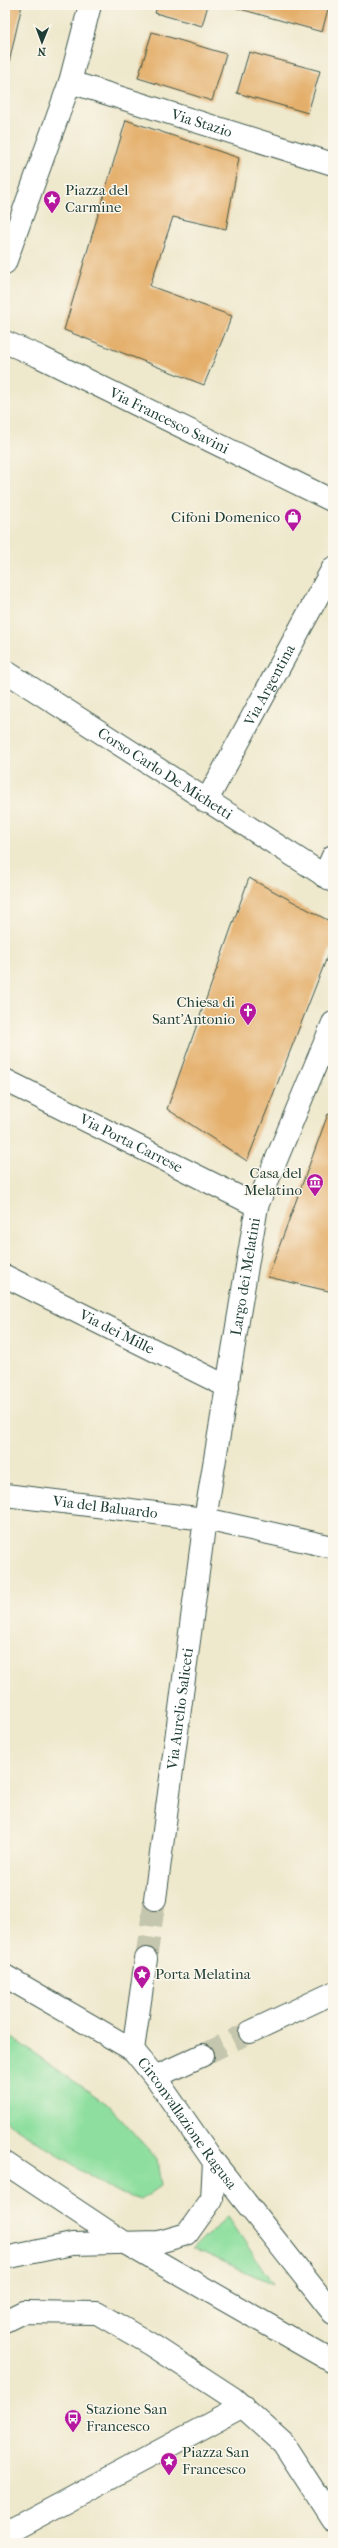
<svg xmlns="http://www.w3.org/2000/svg" width="338" height="2548" viewBox="0 0 338 2548" font-family="'IM FELL French Canon',serif">
<rect width="100%" height="100%" fill="#fbf7ec"/>
<filter id="ink" filterUnits="userSpaceOnUse"><feTurbulence type="fractalNoise" baseFrequency=".025" numOctaves="2"/><feDisplacementMap in="SourceGraphic" scale="8" xChannelSelector="R" yChannelSelector="G"/><feConvolveMatrix kernelMatrix="1 2 1 2 8 2 1 2 1" color-interpolation-filters="sRGB"/></filter>
<filter id="wash" filterUnits="userSpaceOnUse"><feTurbulence type="fractalNoise" baseFrequency=".012" numOctaves="4" result="noise"/><feDisplacementMap in="SourceGraphic" scale="16" xChannelSelector="R" yChannelSelector="G"/><feGaussianBlur stdDeviation="0.9" result="paint"/><feColorMatrix in="noise" values="0 0 0 0 0 0 0 0 0 0 0 0 0 0 0 0 0 1.4 0 .05"/><feComposite in="paint" operator="in"/></filter>
<g filter="url(#wash)">
<rect width="100%" height="100%" fill="#eee8cc"/>
<g fill="#8edf9f" stroke="#568e6a">
<path d="M5 2033 107 2104 157 2159 161 2186 141 2200 116 2192 5 2121Z"/>
<path d="M228 2217 273 2284 193 2248Z"/>
</g>
<g id="blocks">
<g fill="#e4af6a">
<path d="M5 5H22L6 76H5Z"/>
<path d="M158 5H208L202 26 155 13Z"/>
<path d="M226 5H329L322 32Z"/>
<path d="M152 32 226 54 212 101 138 78Z"/>
<path d="M249 52 320 71 308 113 237 93Z"/>
<path d="M126 120 239 158 226 229 173 217 150 286 232 316 204 385 64 330Z"/>
<path d="M249 878 333 923V942L247 1161 167 1109Z"/>
<path d="M328 1114 333 1117V1292L268 1277Z"/>
</g>
</g>
</g>
<g filter="url(#ink)">
<use href="#blocks" fill-opacity="0" stroke="#3e574b" stroke-width="1"/>
<g fill="none" stroke-linecap="round" stroke-linejoin="round">
<g stroke="#c5c6ae" stroke-width="22" stroke-dasharray="22 11" stroke-linecap="butt">
<path d="M146 1959 155 1899"/>
<path d="M203 2055 250 2032"/>
</g>
<g stroke="#3e574b" stroke-width="24">
<g id="minor">
<path id="s1" d="M70 82 333 164"/>
<path d="M5 263 70 82 90 5"/>
<path id="s2" d="M5 342 38 356 333 501"/>
<path id="s3" d="M5 671 333 881"/>
<path id="s4" d="M206 802 333 568"/>
<path d="M324 876 333 856"/>
<path id="s5" d="M5 1080 257 1206"/>
<path id="s6" d="M5 1276 228 1387"/>
<path id="s7" d="M5 1495 205 1519 333 1547"/>
<path id="s8" d="M155 1899 205 1519 257 1206 333 1023"/>
<path id="s9" d="M5 1976 133 2050 155 2077 214 2162 333 2313"/>
<path d="M250 2032 333 1993"/>
<path d="M133 2050 146 1959"/>
<path d="M155 2077 203 2055"/>
<path d="M5 2163 125 2243 333 2362"/>
<path d="M5 2258 72 2244 159 2242 187 2234 212 2199 214 2162"/>
<path d="M5 2321 23 2312 97 2313 152 2345 233 2398 283 2443 333 2520"/>
<path d="M5 2534 243 2406"/>
</g>
</g>
<use href="#minor" stroke="#fff" stroke-width="22"/>
</g>
</g>
<defs>
<g id="sight-pin" transform="scale(0.9)"><path d="M0 17L-7.5 6A9.5 9.5 0 1 1 7.5 6Z" fill="#b5179e" stroke="#fbf7ec"/><path d="M0-6L1.8-2.2L6-1.7L2.9 1.2L3.7 5.4L0 3.3L-3.7 5.4L-2.9 1.2L-6-1.7L-1.8-2.2Z" fill="#fff"/></g>
<g id="shop-pin" transform="scale(0.9)"><path d="M0 17L-7.5 6A9.5 9.5 0 1 1 7.5 6Z" fill="#b5179e" stroke="#fbf7ec"/><path d="M-5-2.5h2.3a2.7 3.5 0 0 1 5.4 0H5L5.5 6h-11ZM-1.5-2.5h3a1.5 2.3 0 0 0-3 0Z" fill="#fff"/></g>
<g id="church-pin" transform="scale(0.9)"><path d="M0 17L-7.5 6A9.5 9.5 0 1 1 7.5 6Z" fill="#b5179e" stroke="#fbf7ec"/><path d="M-1.2-6h2.4v3.5h3.3v2.4h-3.3V6h-2.4V-.1h-3.3v-2.4h3.3Z" fill="#fff"/></g>
<g id="museum-pin" transform="scale(0.9)"><path d="M0 17L-7.5 6A9.5 9.5 0 1 1 7.5 6Z" fill="#b5179e" stroke="#fbf7ec"/><path d="M0-6L6-3V-2H-6V-3ZM-5-1h2V3h-2ZM-1-1h2V3h-2ZM3-1h2V3H3ZM-6 4H6V6H-6Z" fill="#fff"/></g>
<g id="bus-pin" transform="scale(0.9)"><path d="M0 17L-7.5 6A9.5 9.5 0 1 1 7.5 6Z" fill="#b5179e" stroke="#fbf7ec"/><path d="M-5-6H5V4H4V6H2V4H-2V6H-4V4H-5ZM-3.5-4V0h7V-4ZM-3.5 1.2v1.5H-2V1.2ZM2 1.2v1.5H3.5V1.2Z" fill="#fff"/></g>
</defs>
<g fill-rule="evenodd">
<use href="#sight-pin" x="52" y="199"/>
<use href="#shop-pin" x="293" y="517"/>
<use href="#church-pin" x="248" y="1011"/>
<use href="#museum-pin" x="315" y="1182"/>
<use href="#sight-pin" x="142" y="1974"/>
<use href="#bus-pin" x="73" y="2418"/>
<use href="#sight-pin" x="169" y="2461"/>
</g>
<g text-anchor="middle" dominant-baseline="central" stroke-width="3" stroke-linejoin="round" paint-order="stroke">
<g font-size="15" fill="#1f3d34" stroke="#fbf7ec">
<text stroke="none"><textPath href="#s1" startOffset="138">Via Stazio</textPath></text>
<text stroke="none"><textPath href="#s2" startOffset="182">Via Francesco Savini</textPath></text>
<text stroke="none"><textPath href="#s4" startOffset="133">Via Argentina</textPath></text>
<text stroke="none"><textPath href="#s3" startOffset="190">Corso Carlo De Michetti</textPath></text>
<text stroke="none"><textPath href="#s5" startOffset="141">Via Porta Carrese</textPath></text>
<text stroke="none"><textPath href="#s8" startOffset="629">Largo dei Melatini</textPath></text>
<text stroke="none"><textPath href="#s6" startOffset="125">Via dei Mille</textPath></text>
<text stroke="none"><textPath href="#s7" startOffset="101">Via del Baluardo</textPath></text>
<text stroke="none"><textPath href="#s8" startOffset="192">Via Aurelio Saliceti</textPath></text>
<text stroke="none"><textPath href="#s9" startOffset="239">Circonvallazione Ragusa</textPath></text>
</g>
<g font-size="15" fill="#1f3d34" stroke="#fbf7ec" text-anchor="start">
<text x="65" y="190">Piazza del<tspan x="65" dy="17">Carmine</tspan></text>
<text x="280" y="517" text-anchor="end">Cifoni Domenico</text>
<text x="235" y="1002" text-anchor="end">Chiesa di<tspan x="235" dy="17">Sant'Antonio</tspan></text>
<text x="302" y="1173" text-anchor="end">Casa del<tspan x="302" dy="17">Melatino</tspan></text>
<text x="155" y="1974">Porta Melatina</text>
<text x="86" y="2409">Stazione San<tspan x="86" dy="17">Francesco</tspan></text>
<text x="182" y="2452">Piazza San<tspan x="182" dy="17">Francesco</tspan></text>
</g>
</g>
<rect width="338" height="2548" fill="none" stroke="#fbf7ec" stroke-width="20"/>
<g transform="translate(42 42) rotate(181)" stroke="#fbf7ec" stroke-width="3" paint-order="stroke">
<path d="M0-3L7 15L0 10L-7 15Z" fill="#1f3d34"/>
<text y="-6" font-size="11" font-weight="bold" text-anchor="middle" fill="#1f3d34">N</text>
</g>
</svg>
